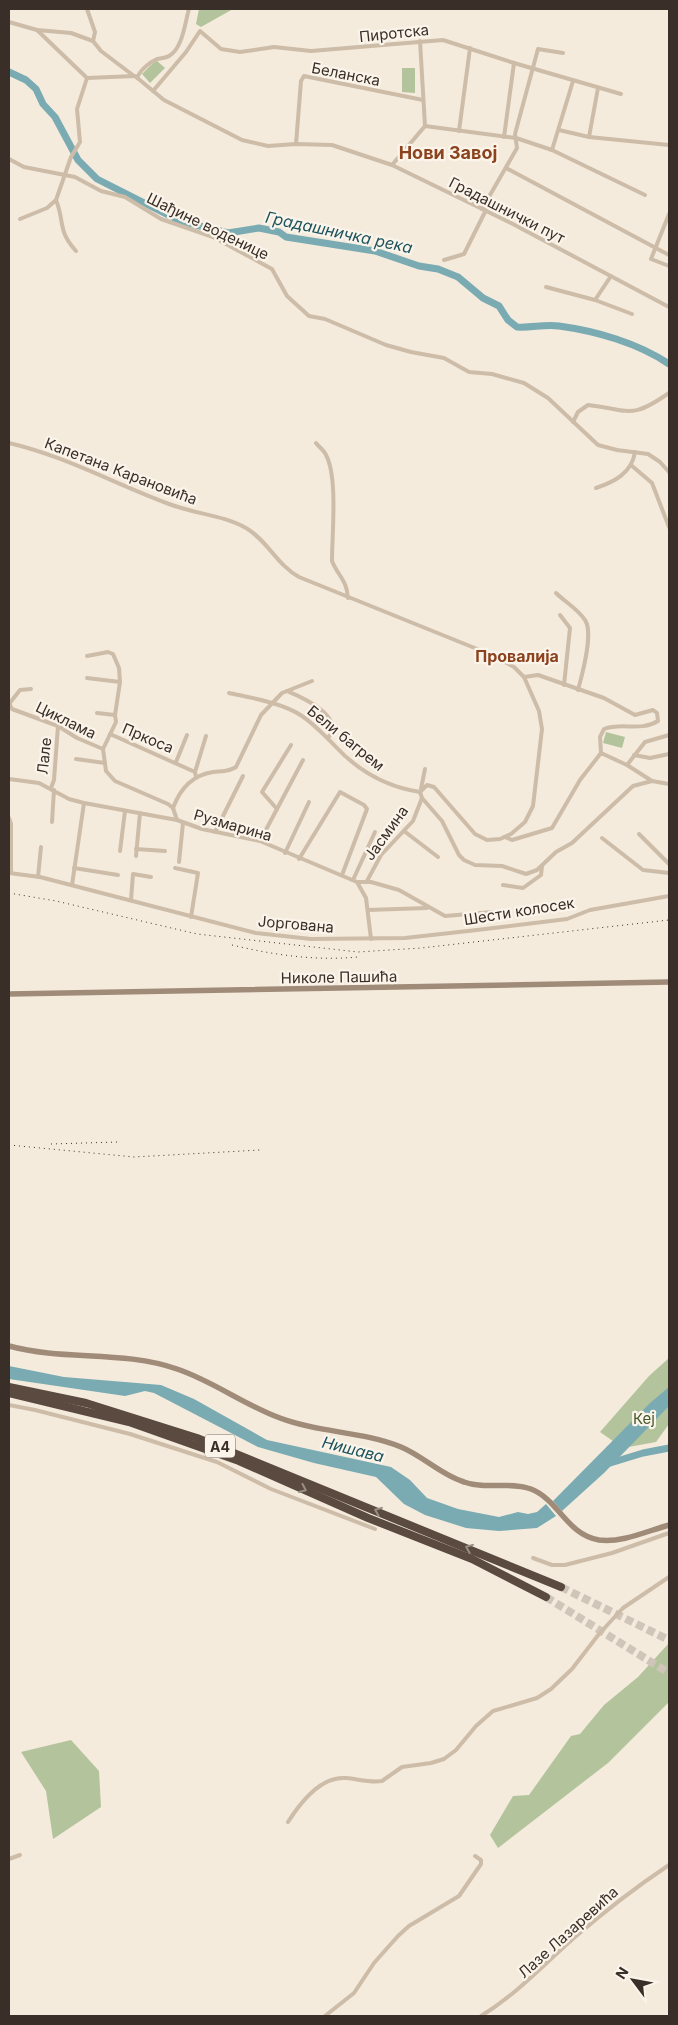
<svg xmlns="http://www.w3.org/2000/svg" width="678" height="2025" viewBox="0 0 678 2025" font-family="Inter,sans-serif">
<rect width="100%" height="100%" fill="#f4ebdd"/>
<g fill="#b3c49c">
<path d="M199 9H233L201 27 196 24Z"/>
<path d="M156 60 165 68 150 83 142 74Z"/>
<path d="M402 68H415V93L402 92Z"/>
<path d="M606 732 625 737 622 748 603 743Z"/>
<path d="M669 1358V1424L656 1442 623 1448 600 1432 649 1376Z"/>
<path d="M669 1643V1702L608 1763 498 1848 490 1835 513 1796 529 1795 571 1736 580 1734 604 1705 638 1677Z"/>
<path d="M71 1740 99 1771 101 1807 53 1839 46 1791 21 1752Z"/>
</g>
<g fill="#7aabb2">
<path d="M9 1366 64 1377 161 1385 194 1399 267 1440 391 1467 410 1480 427 1498 458 1509 499 1517 518 1512 528 1514 537 1512 546 1504 556 1516 537 1528 499 1531 466 1528 425 1515 404 1504 376 1477 314 1463 258 1447 154 1393 145 1391 125 1396 9 1379Z"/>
<path d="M669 1387V1406L604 1473 562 1511 553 1501 650 1403Z"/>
</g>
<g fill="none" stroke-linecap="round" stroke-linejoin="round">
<g stroke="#7aabb2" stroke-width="7">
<path d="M9 72 26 80 36 89 43 104 55 117 78 160 97 179 180 221 228 233 259 228 279 232 286 237 375 251 419 266 438 269 458 277 483 298 499 306 508 320 517 327C531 328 545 324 559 326 596 331 638 343 669 364"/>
<path d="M607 1464 643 1453 669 1448"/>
</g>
<g stroke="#cfc5b9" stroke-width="8" stroke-dasharray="8 4" stroke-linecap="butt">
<path d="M561 1587 669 1640"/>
<path d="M546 1597 669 1673"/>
</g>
<g stroke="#cdbca8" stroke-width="4">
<path d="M87 9 95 32 93 41 101 51 134 76"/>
<path d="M9 22 37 30 87 78 135 76 164 100 242 140 268 146 296 144 332 145 392 165 511 223 669 307"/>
<path d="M37 30 71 33 93 41"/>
<path d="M137 78C140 70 150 62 157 59 161 58 166 58 169 56 183 48 185 22 189 9"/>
<path d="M153 91 186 52 200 31 221 49 240 52 274 47 311 51 443 40 514 63 621 94"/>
<path d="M425 126 516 138 552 150 645 195"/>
<path d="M559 130 589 137 669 145"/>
<path d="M459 131 470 48"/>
<path d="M504 137 514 63"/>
<path d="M589 137 598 88"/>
<path d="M296 144 301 81 304 76 423 100"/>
<path d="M552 150 573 81"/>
<path d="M9 159 24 167 75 177 101 191 125 197 161 219 213 237 272 269 287 296 309 316 325 319 386 345 411 352 444 358 469 372 492 374 524 383 548 398 598 445 617 450 648 454 660 462 669 472"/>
<path d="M392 165 425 126 420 41"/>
<path d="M506 168 669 255"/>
<path d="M56 200C65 222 57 230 76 251"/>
<path d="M482 209 517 148 515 134 538 49 563 53"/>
<path d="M669 214 651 259 669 266"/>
<path d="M20 219 47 208 56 200 71 157 80 142 77 109 87 78"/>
<path d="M444 260 464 254 486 210"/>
<path d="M546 287 595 300 632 314"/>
<path d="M595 300 611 276"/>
<path d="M573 422 578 412 588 405C631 410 630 420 669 393"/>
<path d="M9 443C65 456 115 484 169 504 195 514 223 515 246 528 267 540 277 565 299 577L492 655 514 667 524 677 539 711 542 729 533 806 525 822 511 834 500 839 487 840 475 834 434 787 427 785 420 792 422 798 442 821 459 855 464 860 475 865 502 866 526 874 537 870 556 852 572 843 633 786 652 781 669 784"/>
<path d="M316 443C319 447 324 450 326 455 338 477 332 534 332 561 338 576 347 580 348 598"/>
<path d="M631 465 652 483 669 527"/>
<path d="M596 488C614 482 632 473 635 452"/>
<path d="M556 593C565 602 578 609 585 620 594 633 582 675 578 690"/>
<path d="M560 615 570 628 564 685"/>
<path d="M87 656 108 652 113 654 119 668 120 682"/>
<path d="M524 677 538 675 604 698 635 715 653 710 657 713 658 721C640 732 622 722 604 729L600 737 601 753"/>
<path d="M87 678 120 682 115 715 116 722 103 749"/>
<path d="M287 691C301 697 346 716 328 738"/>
<path d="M229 693C252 698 283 703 302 716 314 724 324 735 334 745 357 770 387 787 420 792"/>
<path d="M9 703 12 709 58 726 77 738 103 749 106 771 115 781 168 804 173 808 177 820 202 829 260 841 357 882 366 898 371 939"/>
<path d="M9 704 20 690 31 689"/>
<path d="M97 713 115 715"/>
<path d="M110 734 195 772 196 777"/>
<path d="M634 755 650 758 669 754"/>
<path d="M76 759 105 763"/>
<path d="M176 762 187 735"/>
<path d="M627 765 645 742 669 735"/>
<path d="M195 772 206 736"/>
<path d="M9 779 39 783 69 799 84 803 177 820"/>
<path d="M51 788 54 780 58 726"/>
<path d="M421 789 425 769"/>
<path d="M173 808C180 789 193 775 213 772 222 771 229 772 236 767L261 715 282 693 312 681"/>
<path d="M277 809 262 792 291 745"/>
<path d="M9 818 11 824V873"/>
<path d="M52 822 54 790"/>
<path d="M404 831 438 857"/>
<path d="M215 832 243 776"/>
<path d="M639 834 669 864"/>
<path d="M505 837 512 840 552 828 580 780 601 753 627 765 652 781"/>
<path d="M602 838 643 870 669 873"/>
<path d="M260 841 303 760"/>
<path d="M136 849 165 851"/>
<path d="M120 851 125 811"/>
<path d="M285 853 309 802"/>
<path d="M136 856 140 813"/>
<path d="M299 859 340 792 364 805 367 809 342 875"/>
<path d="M179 862 183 823"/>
<path d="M74 868 118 875"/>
<path d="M175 868 198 873 191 917"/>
<path d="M9 873 40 877 256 933 311 939 405 938 477 930 567 919 590 910 669 896"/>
<path d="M38 877 41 847"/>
<path d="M353 880 375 832"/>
<path d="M367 881 381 855 413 821 422 798"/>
<path d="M357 882H371L399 890 445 916 493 912"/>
<path d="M72 885 84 803"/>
<path d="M503 885 523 888 541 875 542 866"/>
<path d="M131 900 133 874 151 877"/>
<path d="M368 910 427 908"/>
<path d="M9 1405 35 1410 130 1434 217 1462 271 1489 375 1529"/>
<path d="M533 1558 552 1565H565L612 1553 669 1533"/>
<path d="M288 1822C300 1803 321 1776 346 1778 358 1779 370 1783 382 1781L402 1767 431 1763 444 1759 456 1750 476 1726 493 1711 537 1698 551 1689 572 1669 599 1634 623 1608 669 1577"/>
<path d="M9 1859 20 1855"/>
<path d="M325 2016 354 1993 374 1963 398 1936 409 1926 459 1896 481 1864V1860L475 1856"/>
<path d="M481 2016C517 1994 543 1965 575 1937 605 1911 636 1887 669 1865"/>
</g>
<g stroke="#a08b79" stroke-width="5.5">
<path d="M9 994 669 982"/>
<path d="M9 1346C64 1361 123 1350 177 1369 213 1381 244 1405 280 1418 319 1433 362 1431 401 1447 423 1456 441 1475 464 1482 486 1490 509 1481 531 1489 559 1500 567 1535 599 1540 622 1543 647 1531 669 1525"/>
</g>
<g stroke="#5a4a3f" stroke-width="8">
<path d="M9 1387 86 1403 197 1438 561 1587"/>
<path d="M9 1393 129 1422 239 1461 368 1518 472 1559 546 1597"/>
</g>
<g stroke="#392f28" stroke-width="1" stroke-dasharray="1 4" stroke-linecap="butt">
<path d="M9 893 56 901 197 934 358 952 421 948 669 920"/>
<path d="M232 945C274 955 315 961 358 957"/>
<path d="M51 1144 118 1142"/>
<path d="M9 1145 134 1157 260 1150"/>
</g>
</g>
<defs><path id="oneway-chevron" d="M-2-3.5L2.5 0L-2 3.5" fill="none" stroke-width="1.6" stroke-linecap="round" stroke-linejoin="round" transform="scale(1.25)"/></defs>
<g stroke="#9a8e83">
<use href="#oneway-chevron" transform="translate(303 1489) rotate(24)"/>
<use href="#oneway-chevron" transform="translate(378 1511) rotate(-158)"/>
<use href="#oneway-chevron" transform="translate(469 1548) rotate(-158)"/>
</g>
<g text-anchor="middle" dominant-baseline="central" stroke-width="4.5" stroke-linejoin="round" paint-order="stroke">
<rect fill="#fbf4ea" stroke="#736a62" stroke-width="1" x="205" y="1434.5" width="30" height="23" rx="4"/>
<g font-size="14" font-weight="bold" fill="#392f28">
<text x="220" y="1446">A4</text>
</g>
<g font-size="15" fill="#392f28" stroke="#fbf4ea">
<text transform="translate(394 33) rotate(-6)">Пиротска</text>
<text transform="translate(346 74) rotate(11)">Беланска</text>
<text transform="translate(507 210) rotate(27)">Градашнички пут</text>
<text transform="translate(208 226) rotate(26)">Шађине воденице</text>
<text transform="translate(121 471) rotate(21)">Капетана Карановића</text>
<text transform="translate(66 720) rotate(26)">Циклама</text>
<text transform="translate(148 738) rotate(23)">Пркоса</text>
<text transform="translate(346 738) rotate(39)">Бели багрем</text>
<text transform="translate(44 756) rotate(-84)">Лале</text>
<text transform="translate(233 825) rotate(16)">Рузмарина</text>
<text transform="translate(386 833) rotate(-54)">Јасмина</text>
<text transform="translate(519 911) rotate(-9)">Шести колосек</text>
<text transform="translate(296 924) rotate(5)">Јоргована</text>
<text transform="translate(339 977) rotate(-1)">Николе Пашића</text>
<text transform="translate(568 1932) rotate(-42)">Лазе Лазаревића</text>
</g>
<g font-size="15" fill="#44592b" stroke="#fbf4ea">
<text x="644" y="1418">Кеј</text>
</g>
<g font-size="16" font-style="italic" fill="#1c535d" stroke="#fbf4ea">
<text transform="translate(339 232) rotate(12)">Градашничка река</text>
<text transform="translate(353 1449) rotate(14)">Нишава</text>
</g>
<g font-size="16" font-weight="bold" fill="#8c421d" stroke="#fbf4ea">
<text x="517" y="656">Провалија</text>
</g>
<g font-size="18" font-weight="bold" fill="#8c421d" stroke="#fbf4ea">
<text x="448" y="152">Нови Завој</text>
</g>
</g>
<rect width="678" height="2025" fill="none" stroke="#392f28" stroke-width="20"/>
<g transform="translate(633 1980) rotate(302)" stroke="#fbf4ea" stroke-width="4" paint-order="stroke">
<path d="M0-4L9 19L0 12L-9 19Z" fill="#392f28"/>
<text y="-8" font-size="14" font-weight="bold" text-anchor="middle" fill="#392f28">N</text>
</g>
</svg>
